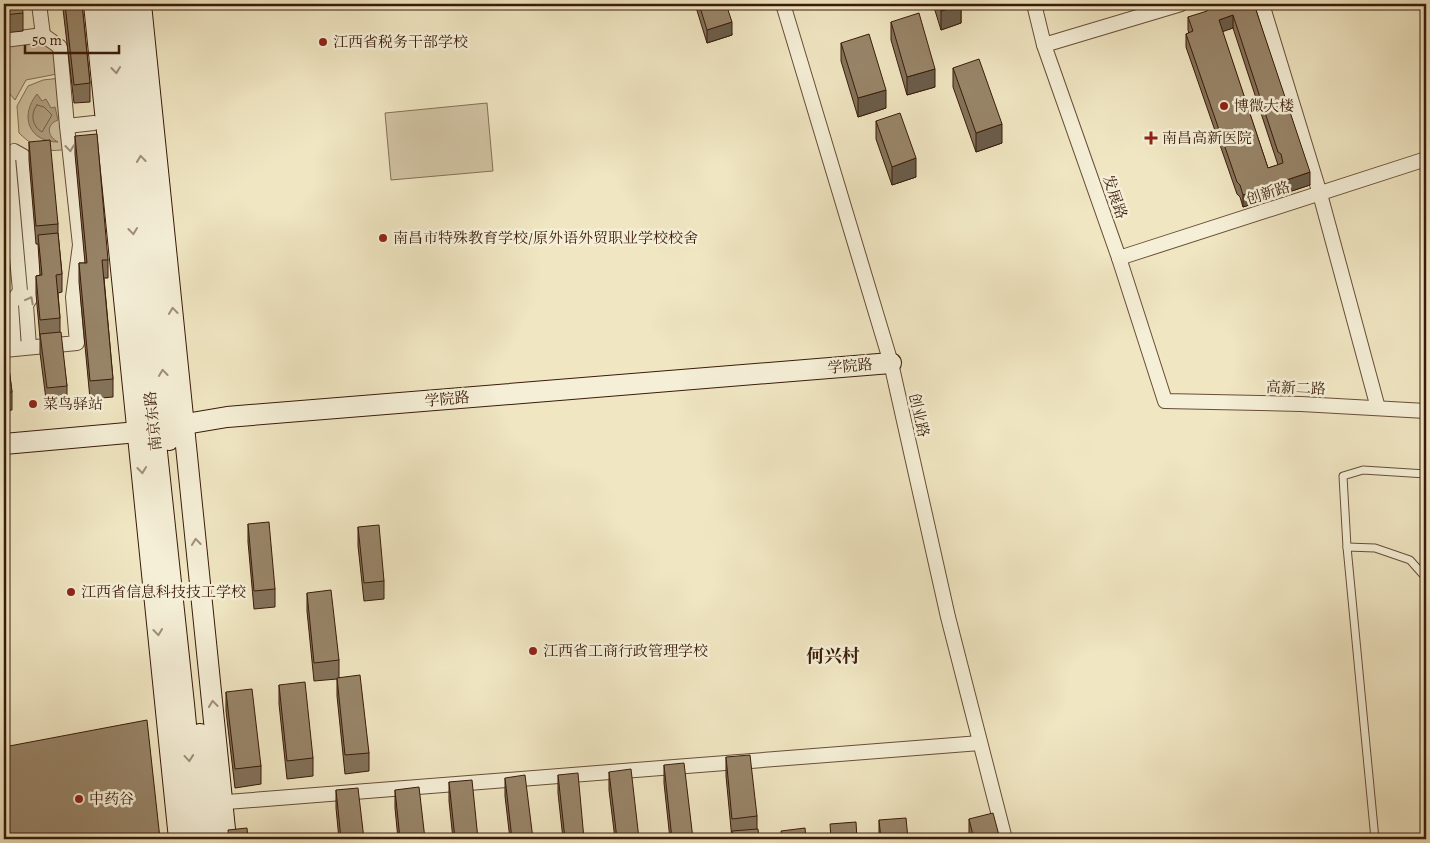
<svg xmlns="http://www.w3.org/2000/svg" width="1430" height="843" viewBox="0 0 1430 843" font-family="Alegreya,'Noto Serif SC',serif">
<rect width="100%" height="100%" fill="#f0e6c2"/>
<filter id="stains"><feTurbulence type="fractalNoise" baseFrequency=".004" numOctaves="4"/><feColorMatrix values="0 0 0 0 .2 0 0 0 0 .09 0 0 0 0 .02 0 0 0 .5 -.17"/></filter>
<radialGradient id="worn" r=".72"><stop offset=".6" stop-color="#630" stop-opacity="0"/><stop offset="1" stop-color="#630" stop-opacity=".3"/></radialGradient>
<g fill="#d1c3a3" stroke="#856f56">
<path d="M43 42 55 50 57 74 26 80 15 100 4 87V46Z"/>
<path d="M61 78 68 149C45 153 36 149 19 133L17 106 28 86 43 80Z"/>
<path d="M487 103 493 171 391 180 385 113Z"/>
</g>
<path fill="#b2a183" stroke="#826b52" d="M37 94 42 101 46 99 51 108 55 107 58 120C45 125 48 137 58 142 29 142 19 116 37 94Z"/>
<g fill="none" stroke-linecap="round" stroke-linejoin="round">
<path stroke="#765e46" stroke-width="1" d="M37 105 44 107 52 115 42 132C32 126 30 114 37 105Z"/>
<g stroke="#674e37" stroke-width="9">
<g id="lane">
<path d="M1347 547 1343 476 1363 470 1426 474"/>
<path d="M1375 839 1347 547 1375 548 1410 560 1426 578"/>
</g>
</g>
<g stroke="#674e37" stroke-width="16">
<g id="street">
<path d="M39 4 43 35"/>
<path d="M783 4 891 363 948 617 1005 839"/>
<path d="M1034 4 1044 45 1119 258 1165 401 1301 404 1426 411"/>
<path d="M1262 4 1320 194 1378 408"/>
<path d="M4 40 43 35 60 47 67 126"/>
<path d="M1044 45 1181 4"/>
<path d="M1119 258 1426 159"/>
<path d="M14 349 11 304 20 291 8 158 14 151 23 156 35 291 26 305 29 347"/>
<path d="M4 350 77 343 73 297 80 245 67 126 94 123"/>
<path d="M214 803 980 743"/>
</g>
</g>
<g stroke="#391b09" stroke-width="22">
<g id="secondary">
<path d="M94 4 179 839"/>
<path d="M109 4 184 704 197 839"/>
<path d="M126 4 169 440"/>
<path d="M141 4 226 839"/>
<path d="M4 444 138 432 227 417 891 363"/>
<path d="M200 734 212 839"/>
</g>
</g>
<use href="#lane" stroke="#f5efd7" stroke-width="7"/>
<use href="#street" stroke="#f5efd7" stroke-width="14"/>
<use href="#secondary" stroke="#f5efd7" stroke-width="20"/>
</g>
<g fill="#83725a" stroke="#391b09" fill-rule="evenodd">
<path d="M4 4 23 13V31L4 33Z"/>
<path d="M59 4H82L90 83V102L74 103 63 9H60Z"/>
<path d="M695 4H726L732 35 707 43Z"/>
<path d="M933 4H961V23L941 30Z"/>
<path d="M1254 4 1310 185 1243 207 1240 197 1237 194 1186 47V34L1189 33 1188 30V17ZM1233 28 1278 165 1268 168 1222 31Z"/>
<path d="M891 22 935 87 907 95 891 40Z"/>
<path d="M841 43 886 108 858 117 841 61Z"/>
<path d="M953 68 1002 143 976 152 953 87Z"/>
<path d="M876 121 916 177 892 185 876 139Z"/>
<path d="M75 136 108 260V278H104L113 379V397L90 399 79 282V263H85L75 154Z"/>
<path d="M29 142 58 224V233L62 274V292L58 293 60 318V332L67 386V404L47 407 40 353V338L36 294V276L40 275 38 244H36L29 160Z"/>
<path d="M4 244 7 281V300H4Z"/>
<path d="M4 308 5 325V337L12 392V410L4 411Z"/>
<path d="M248 524 275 589V607L254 609 248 542Z"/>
<path d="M358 527 384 581V599L364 601 358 546Z"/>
<path d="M307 593 339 660V677L369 753V771L345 774 337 696V679L314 681 307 611Z"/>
<path d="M279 685 313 758V776L287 779 279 704Z"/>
<path d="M226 692 261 766V784L235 788 226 711Z"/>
<path d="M726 757 757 816V829L759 839H732L726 776Z"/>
<path d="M664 765 693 839H670L664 783Z"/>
<path d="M609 772 639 839H615L609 790Z"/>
<path d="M558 775 584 839H563L558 793Z"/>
<path d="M505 778 533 839H510L505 796Z"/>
<path d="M449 782 478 839H453L449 801Z"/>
<path d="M336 790 364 839H339L336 808Z"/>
<path d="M395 790 425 839H398L395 808Z"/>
<path d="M969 819 1000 839H969Z"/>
<path d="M879 820 908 839H879Z"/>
</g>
<g fill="#6a5d4a" stroke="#391b09">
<path d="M961 5V23L941 30V11Z"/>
<path d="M1233 15V28L1219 33V20Z"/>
<path d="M732 22V35L707 43V30Z"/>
<path d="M935 69V87L907 95V77Z"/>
<path d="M886 90V108L858 117V98Z"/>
<path d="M1002 124V143L976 152V133Z"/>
<path d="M916 158V177L892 185V167Z"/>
<path d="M1310 172V185L1243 207V195Z"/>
</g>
<g fill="#988569" stroke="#391b09" fill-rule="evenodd">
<path d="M4 4H22L23 13 4 15Z"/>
<path d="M65 4H82L90 83 74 85Z"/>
<path d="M699 4H726L732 22 707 30Z"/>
<path d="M939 4H961V5L941 11Z"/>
<path d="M1216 4H1254L1310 172 1243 195 1240 185 1237 182 1186 34 1193 31 1188 17 1207 11 1210 6ZM1233 15 1278 152 1281 154 1283 163 1268 168 1219 20Z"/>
<path d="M919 13 935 69 907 77 891 22Z"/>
<path d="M869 34 886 90 858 98 841 43Z"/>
<path d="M979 59 1002 124 976 133 953 68Z"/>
<path d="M900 113 916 158 892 167 876 121Z"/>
<path d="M97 134 108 260H102L113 379 90 381 79 263H87L75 136Z"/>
<path d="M50 140 58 224 36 226 29 142Z"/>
<path d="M58 233 62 274 56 275 60 318 40 320 36 276 42 275 38 235Z"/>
<path d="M4 244 7 281 4 282Z"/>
<path d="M4 308 5 325H4Z"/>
<path d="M61 332 67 386 47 388 40 334Z"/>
<path d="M5 337 12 392H4V338Z"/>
<path d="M269 522 275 589 254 591 248 524Z"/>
<path d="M379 525 384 581 364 583 358 527Z"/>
<path d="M331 590 339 660 314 663 307 593Z"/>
<path d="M360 675 369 753 345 755 337 678Z"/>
<path d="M305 682 313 758 287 761 279 685Z"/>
<path d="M252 689 261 766 235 769 226 692Z"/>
<path d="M147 720 160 839H4V747Z"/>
<path d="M750 755 757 816 732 819 726 757Z"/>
<path d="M684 763 693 839H672L664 765Z"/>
<path d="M631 769 639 839H617L609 772Z"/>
<path d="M578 773 584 839H565L558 775Z"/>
<path d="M525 775 533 839H512L505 778Z"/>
<path d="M472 780 478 839H455L449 782Z"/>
<path d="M419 787 425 839H400L395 790Z"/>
<path d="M358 788 364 839H341L336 790Z"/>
<path d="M993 813 1000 839H974L969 819Z"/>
<path d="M906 818 908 839H881L879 820Z"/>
<path d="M856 822 857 839H831L830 824Z"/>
<path d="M247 828 248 839H229L228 830Z"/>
<path d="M805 828 806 839H782L781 831Z"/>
<path d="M758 829 759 839H733L732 831Z"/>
</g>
<defs><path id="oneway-chevron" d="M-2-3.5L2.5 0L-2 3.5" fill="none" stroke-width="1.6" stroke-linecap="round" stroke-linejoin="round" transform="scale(1.25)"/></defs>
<g stroke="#a0907a">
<use href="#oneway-chevron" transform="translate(116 70) rotate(84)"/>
<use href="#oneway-chevron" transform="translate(70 148) rotate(84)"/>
<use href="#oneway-chevron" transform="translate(141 159) rotate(-96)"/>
<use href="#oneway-chevron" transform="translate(133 231) rotate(84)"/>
<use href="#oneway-chevron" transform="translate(30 300) rotate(-62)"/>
<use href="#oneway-chevron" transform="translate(173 311) rotate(-96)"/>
<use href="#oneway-chevron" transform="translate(163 373) rotate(-96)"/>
<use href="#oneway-chevron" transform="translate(142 470) rotate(84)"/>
<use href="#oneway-chevron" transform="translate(196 542) rotate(-96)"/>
<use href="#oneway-chevron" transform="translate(158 632) rotate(84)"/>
<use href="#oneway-chevron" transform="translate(213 704) rotate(-96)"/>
<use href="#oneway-chevron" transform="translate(189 758) rotate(85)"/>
</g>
<g fill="#8f2418" stroke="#f5efd7" stroke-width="2">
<circle cx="323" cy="42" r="5"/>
<circle cx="1224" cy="106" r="5"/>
<path d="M1148.5 130.5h5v5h5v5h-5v5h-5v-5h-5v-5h5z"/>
<circle cx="383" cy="238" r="5"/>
<circle cx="33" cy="404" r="5"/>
<circle cx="71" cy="592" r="5"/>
<circle cx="533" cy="651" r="5"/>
<circle cx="79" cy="799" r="5"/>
</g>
<g text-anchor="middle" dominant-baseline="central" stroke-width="5" stroke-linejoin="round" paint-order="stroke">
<g font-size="15" fill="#391b09" stroke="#f5efd7" text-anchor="start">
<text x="333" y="42">江西省税务干部学校</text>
<text x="1234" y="106">博微大楼</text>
<text x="1162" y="138">南昌高新医院</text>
<text x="393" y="238">南昌市特殊教育学校/原外语外贸职业学校校舍</text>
<text x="43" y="404">菜鸟驿站</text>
<text x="81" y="592">江西省信息科技技工学校</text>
<text x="543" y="651">江西省工商行政管理学校</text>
<text x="89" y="799">中药谷</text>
</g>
<g font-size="15" fill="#391b09" stroke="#f5efd7">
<text transform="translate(1268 193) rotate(-18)">创新路</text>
<text transform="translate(1115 197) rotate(71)">发展路</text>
<text transform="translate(850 366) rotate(-5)">学院路</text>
<text transform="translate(1296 388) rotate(2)">高新二路</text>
<text transform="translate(447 399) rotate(-5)">学院路</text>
<text transform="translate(919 415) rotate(77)">创业路</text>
<text transform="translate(153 421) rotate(-96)">南京东路</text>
</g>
<g font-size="18" font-weight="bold" fill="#391b09" stroke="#f5efd7">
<text x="833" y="656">何兴村</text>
</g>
</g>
<rect width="1430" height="843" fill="none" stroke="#f0e6c2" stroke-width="20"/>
<rect x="5" y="5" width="1420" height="833" fill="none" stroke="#391b09" stroke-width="2.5"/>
<rect x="10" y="10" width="1410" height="823" fill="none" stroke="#391b09"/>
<path d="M25 45v8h94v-8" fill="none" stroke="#391b09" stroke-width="2.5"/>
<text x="32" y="45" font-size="15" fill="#391b09" stroke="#f5efd7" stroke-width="4" paint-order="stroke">50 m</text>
<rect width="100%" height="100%" filter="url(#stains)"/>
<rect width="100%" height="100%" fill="url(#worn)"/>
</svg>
